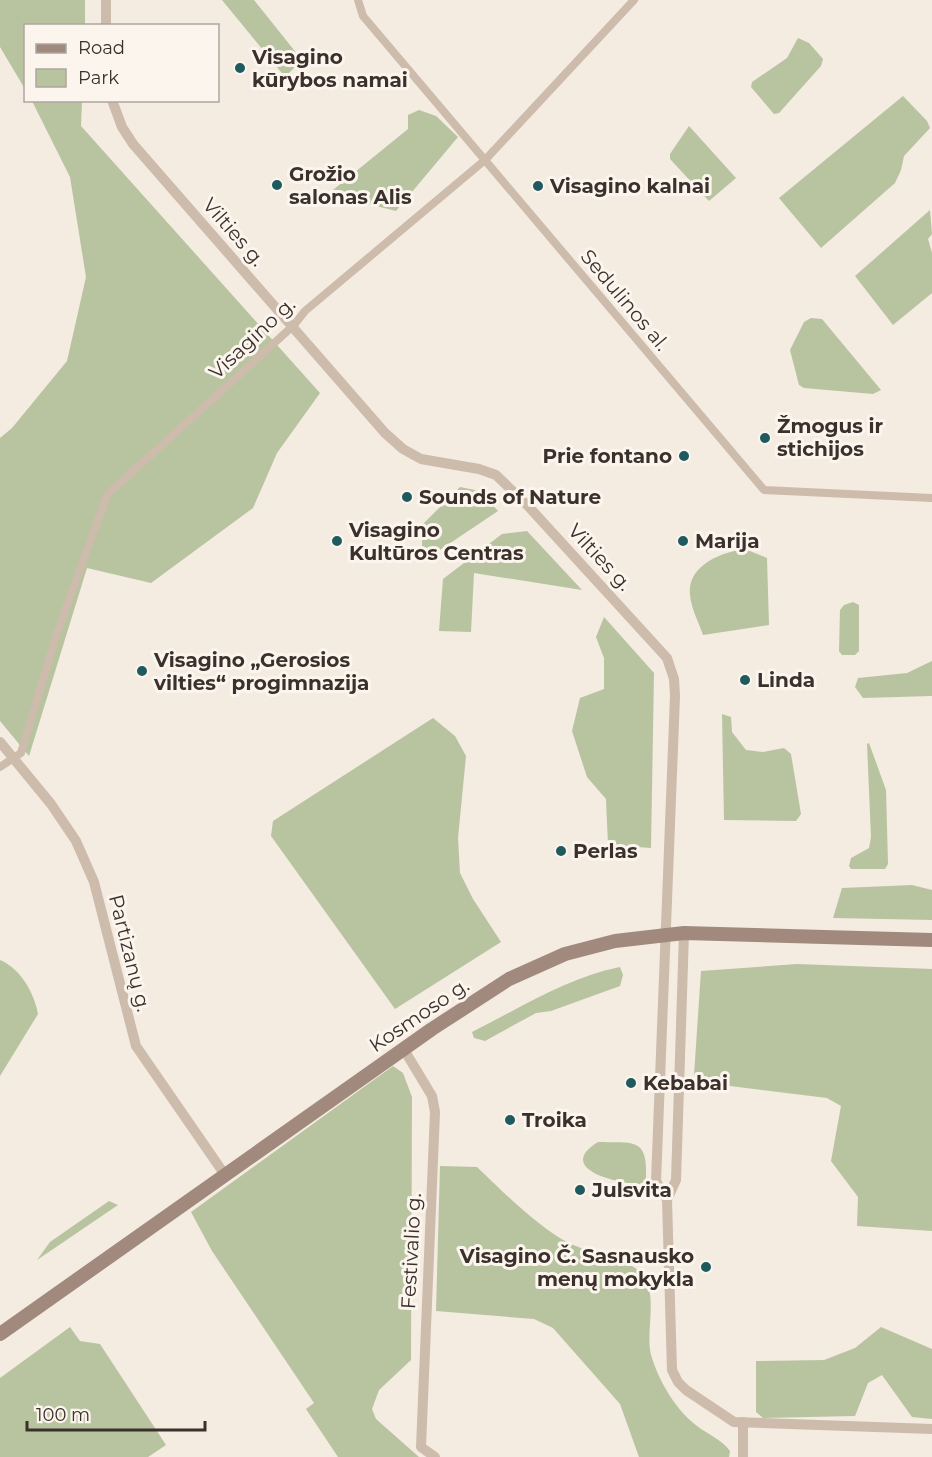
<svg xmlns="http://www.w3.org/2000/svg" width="932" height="1457" viewBox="0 0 932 1457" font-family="Montserrat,sans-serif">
<rect width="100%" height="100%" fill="#f4ebe1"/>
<g fill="#b8c4a0">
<path d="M0 0H85V25L26 26 25 89 0 47Z"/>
<path d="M222 0H254L302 60 285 77Z"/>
<path d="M798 38 809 43 823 59 821 66 779 113 774 114 751 87 752 82 787 58Z"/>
<path d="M903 96 927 121 930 128 904 156 901 170 895 183 821 248 779 198Z"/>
<path d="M32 101H82L81 126 320 393 277 453 253 508 151 583 87 568 29 756 0 721V438L12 428 67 361 86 277 70 177Z"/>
<path d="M419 110 436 116 458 137 396 211 328 194 408 129V115Z"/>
<path d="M689 126 736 178 709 201 670 159V154Z"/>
<path d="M930 210 932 234 928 239 932 253V293L893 325 855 276Z"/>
<path d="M811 318 822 319 881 390 873 394 804 388 799 385 790 350 804 322Z"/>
<path d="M460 487 480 491 498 511 422 562V525Z"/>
<path d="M527 531 582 590 474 573 471 632 439 631 443 579 502 534Z"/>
<path d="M745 549 767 558 769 625 703 635C699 623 691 608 690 595 687 565 722 552 745 549Z"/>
<path d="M853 602 859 605V651L855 655H842L839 651 840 610 844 605Z"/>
<path d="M604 617 654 673 651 848 608 845 606 799 587 777 572 731 580 698 604 689V658L596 637Z"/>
<path d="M932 661V696L863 698 855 687 858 678 907 673Z"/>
<path d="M722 714 731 717 732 732 746 750 763 752 784 748 791 754 801 814 796 821 724 820Z"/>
<path d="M433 718 455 736 466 756 458 838 460 873 473 899 501 942 395 1009 271 836 273 821Z"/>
<path d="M869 743 886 790 888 864 885 869H851L849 866 851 858 869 848 871 837 867 744Z"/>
<path d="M912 885 932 890V920L833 918 842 888Z"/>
<path d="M0 960C21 969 34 993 38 1014L0 1076Z"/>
<path d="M797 964 932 969V1231L857 1226 858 1197 831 1161 841 1106 827 1098 698 1082 694 1075 701 971Z"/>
<path d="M620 967 623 975 620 986 551 1011 536 1013 485 1041 474 1038 472 1032C522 1007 566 978 620 967Z"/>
<path d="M393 1066 403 1073 412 1097 411 1360 379 1390 372 1409 376 1419 419 1457H338L306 1409 314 1403 212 1251 191 1212Z"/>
<path d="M598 1142C634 1143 648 1137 646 1179L641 1184C619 1184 554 1169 598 1142Z"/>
<path d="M440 1166 477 1167C501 1190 540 1229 569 1243 587 1252 625 1259 638 1270 662 1290 643 1333 652 1358 660 1383 676 1410 697 1426 709 1435 721 1439 730 1451L729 1457H639L620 1404 553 1328 534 1319 436 1311Z"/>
<path d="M109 1201 118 1205 37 1260 50 1242Z"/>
<path d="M70 1327 80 1341 100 1344 166 1445 148 1457H0V1378Z"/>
<path d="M881 1327 932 1349V1419L912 1417 882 1375 868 1383 855 1416 763 1418 756 1412V1361L824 1360 855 1348Z"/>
</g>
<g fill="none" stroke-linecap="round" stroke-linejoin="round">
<g stroke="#cdbbac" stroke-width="8">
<path d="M358 0 363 16 764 490 932 498"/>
<path d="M0 767 21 753 57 633 107 495 294 325 305 311 485 160 634 0"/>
</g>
<g stroke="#cdbbac" stroke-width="10">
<path d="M106 0V26"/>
<path d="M112 100 122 127 133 144 385 433 403 449 421 459 479 469 496 475 528 506 667 658 674 679 675 696 656 1181 667 1200"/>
<path d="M0 742 51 804 76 841 94 882 136 1046 225 1175"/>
<path d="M684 933 676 1180 667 1200 672 1370 678 1382 686 1390 734 1422 932 1429"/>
<path d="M403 1048 432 1096 435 1112 421 1447 435 1457"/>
<path d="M743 1457V1422"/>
</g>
<path stroke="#a18a7d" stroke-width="14" d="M0 1334 432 1029 509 979 565 954 615 941 684 933 932 940"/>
</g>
<g fill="#1f5a5e" stroke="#fbf5ee" stroke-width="2">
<circle cx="240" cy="68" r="6"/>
<circle cx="277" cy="185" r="6"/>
<circle cx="538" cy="186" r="6"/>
<circle cx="765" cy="438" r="6"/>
<circle cx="684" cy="456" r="6"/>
<circle cx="407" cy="497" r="6"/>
<circle cx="337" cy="541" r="6"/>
<circle cx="683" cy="541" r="6"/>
<circle cx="142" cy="671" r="6"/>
<circle cx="745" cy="680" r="6"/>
<circle cx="561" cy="851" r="6"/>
<circle cx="631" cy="1083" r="6"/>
<circle cx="510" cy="1120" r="6"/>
<circle cx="580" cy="1190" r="6"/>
<circle cx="706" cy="1267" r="6"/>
</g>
<g text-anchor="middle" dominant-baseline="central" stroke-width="6" stroke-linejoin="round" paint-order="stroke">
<g font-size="20" font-weight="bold" fill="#3b302b" stroke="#fbf5ee" text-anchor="start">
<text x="252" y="57">Visagino<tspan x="252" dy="23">kūrybos namai</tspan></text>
<text x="289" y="174">Grožio<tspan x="289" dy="23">salonas Alis</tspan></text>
<text x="550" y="186">Visagino kalnai</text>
<text x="777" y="426">Žmogus ir<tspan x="777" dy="23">stichijos</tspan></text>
<text x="672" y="456" text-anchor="end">Prie fontano</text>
<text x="419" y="497">Sounds of Nature</text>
<text x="349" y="530">Visagino<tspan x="349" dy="23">Kultūros Centras</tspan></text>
<text x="695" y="541">Marija</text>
<text x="154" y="660">Visagino „Gerosios<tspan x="154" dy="23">vilties“ progimnazija</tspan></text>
<text x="757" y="680">Linda</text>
<text x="573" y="851">Perlas</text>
<text x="643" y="1083">Kebabai</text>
<text x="522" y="1120">Troika</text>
<text x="592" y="1190">Julsvita</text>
<text x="694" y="1256" text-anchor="end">Visagino Č. Sasnausko<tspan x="694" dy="23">menų mokykla</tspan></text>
</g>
<g font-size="20" fill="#3b302b" stroke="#fbf5ee">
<text transform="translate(234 232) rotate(49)">Vilties g.</text>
<text transform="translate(625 300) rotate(50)">Sedulinos al.</text>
<text transform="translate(252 338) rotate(-43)">Visagino g.</text>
<text transform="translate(600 557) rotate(47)">Vilties g.</text>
<text transform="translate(130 953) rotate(76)">Partizanų g.</text>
<text transform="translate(419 1015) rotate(-34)">Kosmoso g.</text>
<text transform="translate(411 1251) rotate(-87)">Festivalio g.</text>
</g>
</g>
<rect x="24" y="24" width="195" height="78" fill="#fbf5ee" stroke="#aea6a0" stroke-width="1.5"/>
<rect x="36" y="44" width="30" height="9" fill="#a18a7d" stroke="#aea6a0" stroke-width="1.5"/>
<text x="78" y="54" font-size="18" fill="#3b302b">Road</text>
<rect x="36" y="69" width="30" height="18" fill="#b8c4a0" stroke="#aea6a0" stroke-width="1.5"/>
<text x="78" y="84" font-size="18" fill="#3b302b">Park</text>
<path d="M27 1421v9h178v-9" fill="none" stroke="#3b302b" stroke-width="3"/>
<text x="36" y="1421" font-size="18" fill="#3b302b" stroke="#fbf5ee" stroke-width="4.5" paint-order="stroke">100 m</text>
</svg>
